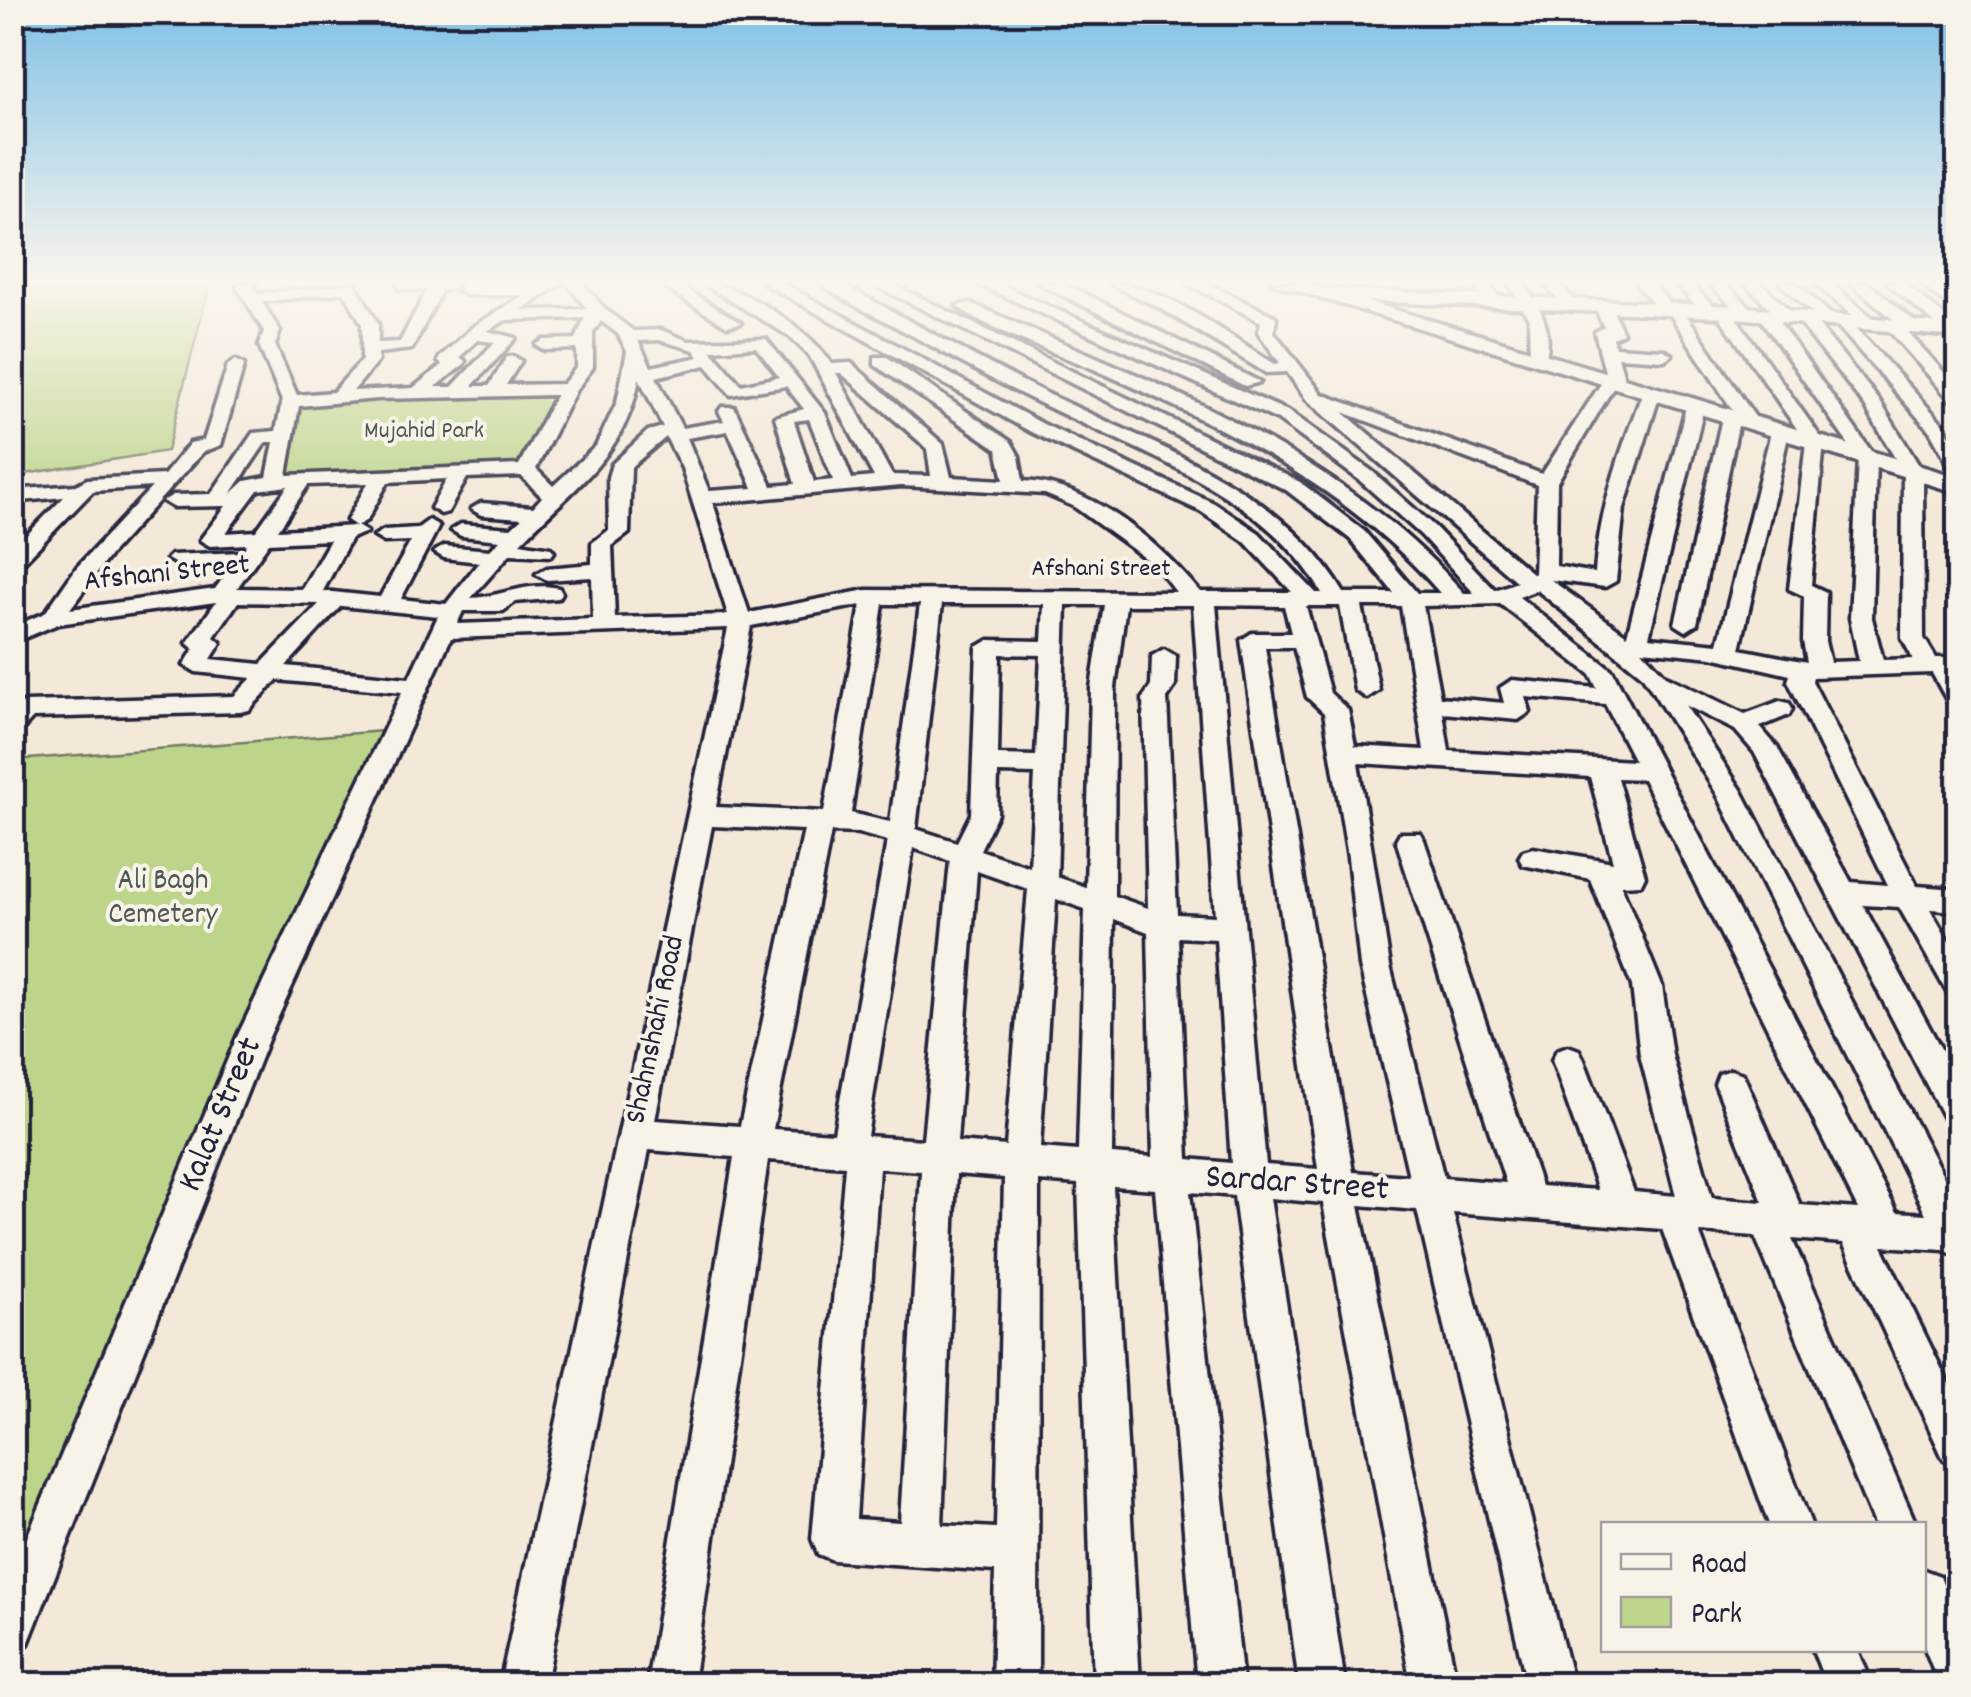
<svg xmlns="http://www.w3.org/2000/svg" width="1971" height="1697" viewBox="0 0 1971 1697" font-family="Dekko,sans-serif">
<rect width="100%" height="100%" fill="#f4e8d8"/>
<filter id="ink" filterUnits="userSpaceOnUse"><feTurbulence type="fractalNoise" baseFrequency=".01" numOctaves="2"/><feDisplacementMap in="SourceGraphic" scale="20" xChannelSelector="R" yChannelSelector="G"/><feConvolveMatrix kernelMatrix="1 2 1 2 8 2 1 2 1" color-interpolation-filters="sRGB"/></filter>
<g filter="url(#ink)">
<g fill="#bdd58b" stroke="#707c63" stroke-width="2.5">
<path d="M13 283H210L167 451 13 476Z"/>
<path d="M568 389 526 470 276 481 291 401Z"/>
<path d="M397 730 13 1639V755L28 759Z"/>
</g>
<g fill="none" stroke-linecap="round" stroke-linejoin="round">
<g stroke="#22223b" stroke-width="7">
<g id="minor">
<path d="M240 283H256L253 288 257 294 355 283 378 324V343L400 342 427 290 399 289 398 283H455L454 288 442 290 412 349 378 353V361L353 391 413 388 442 365 438 361 440 357 474 326 524 295H466L458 290 462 283H562L522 310 588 309 566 283H582L606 310 633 331 661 330 688 341 766 339 825 413 852 479 874 477 809 355 789 336 702 283C739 283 813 331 831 364L851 363 943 444 951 477 1004 480 997 449 875 365V357H887L1011 442 1019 456 1023 481C1092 484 1157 541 1200 592H1292L1244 541 1200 511 1031 432 763 283H782L1043 424 1214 503 1259 533 1316 593H1322C1265 493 1140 453 1042 404 993 381 947 354 900 329 875 314 843 302 821 283H840C910 321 979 360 1050 395 1157 447 1280 486 1344 593H1394L1350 539 1286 490 870 283H890L1300 482 1364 531 1417 593H1440C1347 486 1223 427 1096 370 1062 355 982 327 957 306L970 303C1150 382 1330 443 1464 593H1474L1421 535 1358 479 1278 420 975 283H996L1290 412 1372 471 1435 527 1495 590 1517 582 1306 399 1287 372 1266 373 1160 308 1109 283C1162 283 1229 336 1275 364L1280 363 1258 332 1261 322 1186 283H1206L1276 317 1274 332 1322 394 1542 474 1606 376 1595 332 1604 327 1595 307 1603 302 1611 307 1623 333 1613 338 1615 347 1664 350 1672 355 1664 360 1618 357 1626 384 1613 388 1557 482 1556 566 1595 573C1599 510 1620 452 1642 394L1657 390 1660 394 1624 508 1616 581 1605 587 1551 580 1627 635 1686 407 1695 402 1701 403 1704 407 1649 637 1718 644 1771 432 1780 427 1786 428 1789 432 1740 649 1807 662 1803 641 1804 596 1789 589 1806 442 1717 313 1704 314 1675 283H1691L1717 310 1730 309 1824 442 1811 585 1826 592 1825 641 1830 662 1859 661 1850 618 1858 458 1758 315 1766 310 1772 312 1876 458 1872 618 1883 660 1913 659 1902 638 1903 472 1865 406 1796 318 1810 315 1879 400 1923 472 1924 638 1936 658H1958V672L1955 673 1958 679V706L1949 704 1932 673 1813 677 1812 681 1917 886 1958 889V911L1930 909 1958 957V996L1947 992 1899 907 1863 905 1958 1080V1126L1946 1122 1754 752 1735 730 1685 705 1742 791 1958 1204V1257L1944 1250 1882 1246 1958 1403V1466L1944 1460 1843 1243 1792 1239 1916 1524H1874L1755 1236 1699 1232 1811 1524H1769L1662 1229 1453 1213 1573 1684H1527L1417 1210 1359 1205 1457 1684H1411L1323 1203 1270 1198 1345 1684H1299L1234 1196 1190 1192 1243 1684H1197L1155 1189 1113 1186 1140 1684H1094L1078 1184 1039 1181 1038 1684H992L995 1571 833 1560 818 1554 812 1539 845 1166 768 1160 693 1684H647L734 1157 649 1150 546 1684H500L728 628 451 638 269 1037 28 1644 12 1650V1573L237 1037 402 692 277 680 249 710 240 712 33 718 21 731 12 733V709L26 702 234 696 252 678 196 672 184 665 194 649 187 643 216 602 58 624 12 643V627L45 613 77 567 152 487 93 491 19 567 12 569V550L64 497 12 502V490L76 485 87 479 164 475 190 443 204 440 228 365 236 360 244 365 221 445 203 452 110 555 70 609 215 589 233 564 178 565 167 559 171 555 242 552 247 544 210 546 200 540 226 506 173 507 163 501 173 495 211 494 253 433 276 431 282 401 259 345 264 331 237 287ZM344 292 362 324V360L333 392 297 395 275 345 280 331 262 302ZM585 318 576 339 544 340 536 345 544 350 577 349V367L563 384 506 385 521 361 513 356 507 357 489 386H472L516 338 487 331 506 320ZM601 321 618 334 627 351 617 402 596 446 553 486 536 469 576 390 593 367V332ZM477 340 495 342 452 387H435L463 365 465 361 460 357ZM659 340 694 350 699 357 651 367 638 341ZM756 347 779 377 741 385 711 350ZM706 365 731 395 786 386 804 409 775 417 795 484 772 486 734 407H722L719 411 724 421 682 428 656 377ZM836 373H841L919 441 927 449 931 476 892 475ZM639 378 663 427 648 431 612 464 608 477 609 530 592 543V564L547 568 536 574 547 580 592 577 593 619 457 624 463 611H503L515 602 559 598 562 593 559 588C527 581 501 597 471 598L510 554 551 556 554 552 551 548 520 543C571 490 627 455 639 378ZM556 395 519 465 287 475 299 406 377 399ZM1343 412 1537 485 1534 573 1533 574ZM809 419 833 480 814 482 794 421ZM728 431 753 488 709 491 687 438ZM666 437 682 468 728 615 615 618 612 546 629 533 631 467ZM266 442H274L267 477 245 481 231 494ZM521 476 542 497 533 507 481 503 471 509 481 515 522 518 511 528 461 524 451 530 461 536 500 540 490 550 444 546 434 552 444 558 479 562 446 604 401 599 439 526 429 520 418 528 384 530 374 536 384 542 411 541 380 597 323 591 351 538 367 532 357 526 367 520 388 482 447 479 431 508 441 514 448 512 467 478ZM368 483 347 520 356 526 278 530 308 485ZM288 486 256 531 226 533 258 490ZM901 486 1045 494 1073 506 1156 566 1176 592 866 590 749 613 713 503ZM330 540 302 589 237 588 269 543ZM1537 590 1642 675 1717 794 1926 1214 1897 1212 1612 670 1519 597ZM238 602 319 604 261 664 211 659 221 643 214 637ZM883 604H920L890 822 851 813ZM942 604H1044L1042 641 989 640 977 647 971 814 957 842 916 829ZM1500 604 1590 674 1597 688 1512 680 1500 688 1504 703 1440 697 1423 606ZM861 605 824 812 716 807 751 626ZM1066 605H1104L1091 688 1086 887 1057 877ZM1126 605H1193L1215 916 1177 914 1167 698 1175 686 1176 656 1164 649 1152 656 1151 686 1143 698 1148 908 1114 896 1115 688ZM1216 605 1284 606 1291 633H1252L1241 640 1318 1169 1266 1165ZM341 606 438 616 409 678 286 666ZM1306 606H1340L1355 690 1367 698 1379 690 1362 606H1401L1424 750 1355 746 1348 710 1330 693ZM1265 647H1294L1307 697 1324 713 1348 857 1360 966 1409 1176 1353 1172ZM1642 650 1712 657 1790 675 1788 681 1888 885 1851 882 1777 747 1760 727 1789 715 1792 709 1789 703 1780 701 1745 714 1666 676ZM1000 654 1041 655 1036 756 998 755ZM1526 697 1605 704 1634 761 1449 751 1443 713 1518 720 1530 712ZM1358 763 1590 777 1613 862 1533 848 1523 851 1519 858 1523 865 1590 879 1632 986 1640 1055 1676 1196 1634 1192 1584 1060 1579 1050 1568 1046 1557 1050 1552 1060 1598 1190 1541 1186 1424 840 1420 833H1400L1396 840 1506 1183 1444 1178 1390 966ZM998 773 1035 774 1030 867 980 850 997 814ZM1617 778 1643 779 1858 1209 1800 1205 1743 1074 1731 1070 1719 1074 1715 1084 1763 1202 1712 1198 1672 1055 1662 986 1621 885 1641 884 1645 876ZM712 826 804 830 740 1126 655 1120ZM831 832 858 833 887 841 834 1133 773 1129ZM913 848 950 861 923 1140 867 1136ZM977 871 1028 889 1006 1146 957 1142ZM1056 899 1085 909 1078 1151 1040 1148ZM1114 919 1148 932 1153 1157 1112 1154ZM1178 937 1216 939 1231 1163 1188 1159ZM879 1168 921 1171 900 1522 856 1519ZM956 1174 1004 1178 996 1528 942 1525Z"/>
<path d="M657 283H676L741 323 727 326Z"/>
<path d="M1038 283H1060L1079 291 1260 382 1245 386Z"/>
<path d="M1473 283H1488L1502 302 1499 305H1489Z"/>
<path d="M1508 283H1523C1541 307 1555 334 1544 364L1530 360 1529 319Z"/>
<path d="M1543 283H1559L1579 305 1566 308Z"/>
<path d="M1636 283H1652L1672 306 1681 307 1759 423 1750 428 1739 421 1697 624 1686 631 1675 624 1722 418 1735 414 1670 314 1661 313Z"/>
<path d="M1709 283H1725L1756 313 1742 316Z"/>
<path d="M1745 283H1761L1793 314V320H1781Z"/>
<path d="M1780 283H1796L1836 319H1848L1944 425 1958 449V471L1951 469 1930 431 1835 323H1823Z"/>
<path d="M1815 283H1832L1879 324 1865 327Z"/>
<path d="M1851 283H1868L1919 325V331L1905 329 1958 388V403L1952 402 1885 326 1896 322Z"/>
<path d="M1887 283H1904L1958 327V335L1948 334Z"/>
<path d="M1920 283H1937L1958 301V313Z"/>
<path d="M1924 1570 1940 1576 1958 1622V1684H1939L1924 1646Z"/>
<path d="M1813 1650H1858L1872 1684H1826Z"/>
</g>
</g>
<g stroke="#22223b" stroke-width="7">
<path id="tertiary" d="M1328 289 1735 306 1958 325V337L1735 318 1321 299 1318 295Z"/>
</g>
<g stroke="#22223b" stroke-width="7">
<path id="secondary" d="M1272 283H1305L1958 477V493Z"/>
</g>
<use href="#minor" fill="#f7f3e8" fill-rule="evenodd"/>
<use href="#tertiary" fill="#f7f3e8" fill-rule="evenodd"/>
<use href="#secondary" fill="#f7f3e8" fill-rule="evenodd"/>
</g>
</g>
<linearGradient id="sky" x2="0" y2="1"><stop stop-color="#80c1e6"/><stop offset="0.54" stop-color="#faf5ed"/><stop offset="1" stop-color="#faf5ed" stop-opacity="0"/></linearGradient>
<rect width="1971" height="521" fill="url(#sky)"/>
<g text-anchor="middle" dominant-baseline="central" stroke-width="8" stroke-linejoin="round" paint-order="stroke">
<g font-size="25" fill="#505853" stroke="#f7f3e8">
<text x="424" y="432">Mujahid Park</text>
</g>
<g font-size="25" fill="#22223b" stroke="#f7f3e8">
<text x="1101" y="570">Afshani Street</text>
</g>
<g font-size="30" fill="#22223b" stroke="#f7f3e8">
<text transform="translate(167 575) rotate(-6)">Afshani Street</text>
<text transform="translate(657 1030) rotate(-78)">Shahnshahi Road</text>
</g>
<g font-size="30" fill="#505853" stroke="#f7f3e8">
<text x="163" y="882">Ali Bagh<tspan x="163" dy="34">Cemetery</tspan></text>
</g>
<g font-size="35" fill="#22223b" stroke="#f7f3e8">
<text transform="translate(222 1115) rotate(-67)">Kalat Street</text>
<text transform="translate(1297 1185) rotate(4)">Sardar Street</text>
</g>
</g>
<rect width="1971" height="1697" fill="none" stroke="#f7f3e8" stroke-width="50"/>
<rect x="25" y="25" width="1921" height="1647" fill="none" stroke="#22223b" stroke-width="4" filter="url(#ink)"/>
<rect x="1601" y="1522" width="325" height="130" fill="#f7f3e8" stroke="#a29fa3" stroke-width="2.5"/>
<rect x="1621" y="1554" width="50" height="15" fill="#f7f3e8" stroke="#a29fa3" stroke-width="2.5"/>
<text x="1691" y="1572" font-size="30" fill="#22223b">Road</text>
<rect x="1621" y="1597" width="50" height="30" fill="#bdd58b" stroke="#a29fa3" stroke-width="2.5"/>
<text x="1691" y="1622" font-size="30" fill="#22223b">Park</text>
</svg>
